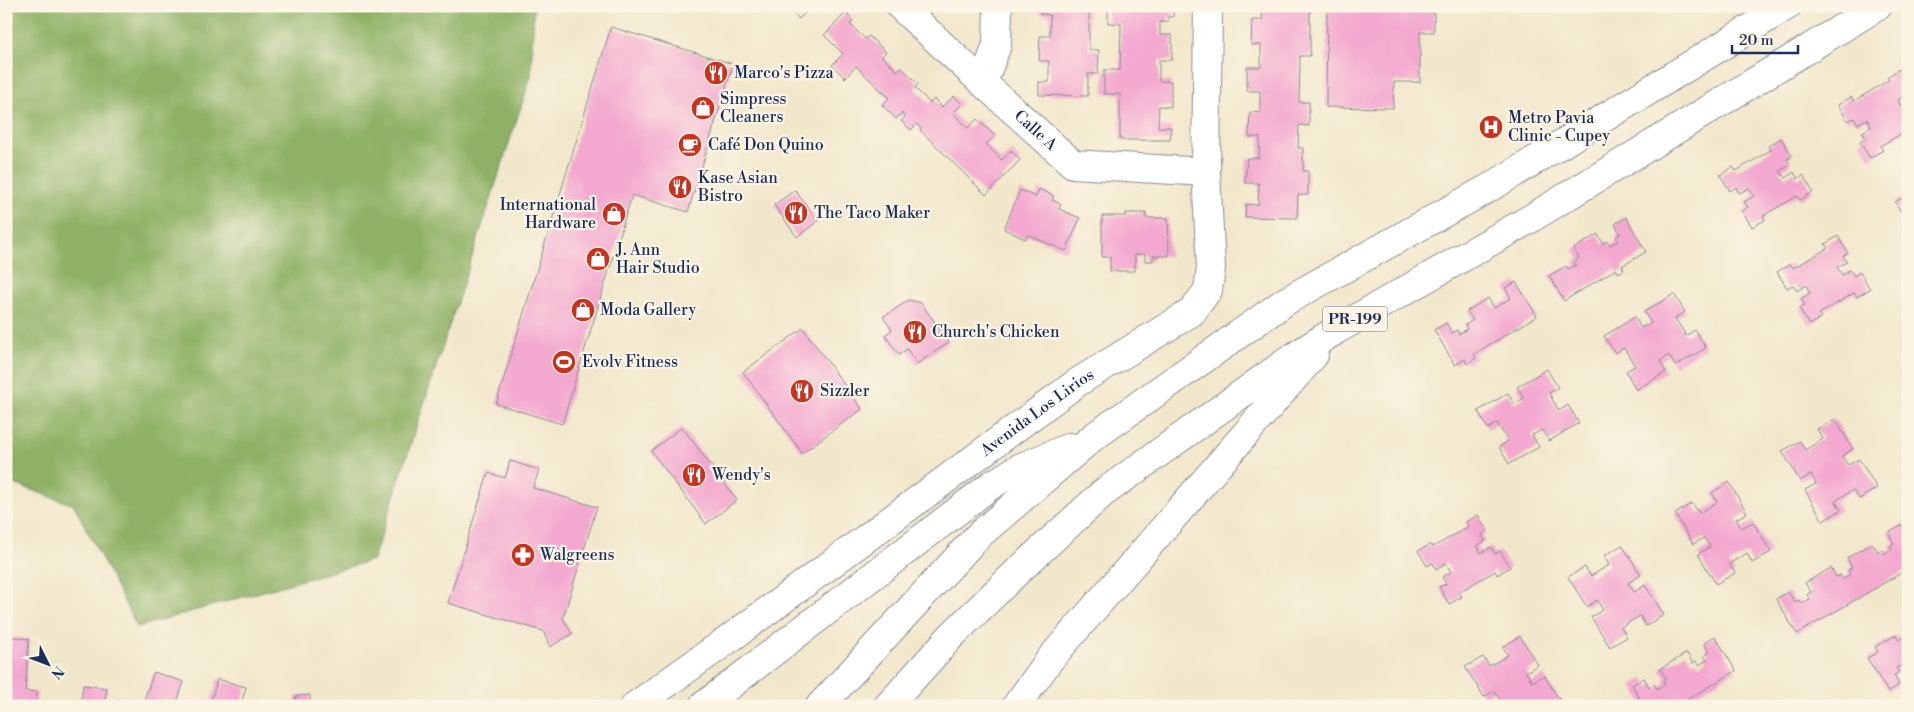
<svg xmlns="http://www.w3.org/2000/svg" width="1914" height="712" viewBox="0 0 1914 712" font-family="'Libre Bodoni',serif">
<rect width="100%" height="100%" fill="#fcf5e5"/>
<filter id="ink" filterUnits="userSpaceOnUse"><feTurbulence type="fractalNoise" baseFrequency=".02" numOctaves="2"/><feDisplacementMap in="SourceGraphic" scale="10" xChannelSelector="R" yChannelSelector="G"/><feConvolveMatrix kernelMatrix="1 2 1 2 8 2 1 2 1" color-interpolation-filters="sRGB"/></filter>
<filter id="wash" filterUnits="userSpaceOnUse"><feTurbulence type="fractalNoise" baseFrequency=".0096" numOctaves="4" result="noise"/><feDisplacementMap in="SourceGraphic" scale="20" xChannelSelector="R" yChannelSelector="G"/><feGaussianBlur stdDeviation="1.12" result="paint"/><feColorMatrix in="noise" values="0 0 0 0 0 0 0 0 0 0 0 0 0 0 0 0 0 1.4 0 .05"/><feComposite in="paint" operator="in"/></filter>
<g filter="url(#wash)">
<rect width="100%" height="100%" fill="#f1e7ca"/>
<path fill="#8eb165" stroke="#547062" d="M6 6H534L531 76 373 560 137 627 74 505 6 481Z"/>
<g id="blocks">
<g fill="#f3a8cf">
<path d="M785 6H812L799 19Z"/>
<path d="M1040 6H1089V50H1099L1098 74H1088V96L1039 95V82H1049V61H1039L1040 36H1050V15L1040 14Z"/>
<path d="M1108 6H1173V17H1168V22H1160V35H1172V60H1159V81H1171V107L1159 106 1158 127H1171L1170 140H1120V94H1104V70H1120L1121 24 1108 23Z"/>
<path d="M1263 6H1310V56H1300L1299 102H1309V126L1299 125 1298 148H1303V171H1308V195H1298L1297 218 1245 217 1246 204 1258 205 1259 183H1245L1247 158H1259L1260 137H1249L1250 112 1260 113V91H1247V67H1261V45H1251L1252 20H1262Z"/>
<path d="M1327 6H1434V32H1420V82H1394L1393 108 1326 107Z"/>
<path d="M846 13 853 21 850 24 865 39 869 36 886 52 882 56 897 71 901 67 918 84 915 88 930 103 934 99 942 107 954 96 962 104 953 113 968 128 977 119 995 136 986 144 1002 160 1011 150 1020 160 986 195 920 130 921 129 917 124 911 130 901 121 905 117 902 113 896 119 882 105 889 98 856 66 845 78 832 65 843 54 824 35Z"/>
<path d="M611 27 733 64 688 212 632 195 562 424 496 404Z"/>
<path d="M1899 69 1908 84V86L1904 89 1907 95 1898 100 1902 108 1908 104V130L1880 146 1883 150 1870 158 1860 142 1866 138 1862 132 1871 127 1867 119 1857 124 1854 118 1848 121 1838 105 1851 97 1854 101 1889 80 1887 77Z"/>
<path d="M1781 138 1792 156 1787 159 1790 165 1780 171 1785 178 1794 172 1798 179 1803 175 1813 192 1800 200 1797 196 1763 216 1765 220 1752 227 1742 211 1748 207 1744 202 1754 196 1749 188 1739 193 1736 187 1730 191 1720 175 1733 167 1736 171 1771 150 1768 146Z"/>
<path d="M1039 189 1054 196 1052 200 1061 204 1059 209 1080 218 1066 251 1028 235 1025 239 1004 229 1020 190 1036 197Z"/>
<path d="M795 190 818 221 797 237 774 205Z"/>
<path d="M1908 195V217L1905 218 1895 202Z"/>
<path d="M1126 213H1146V218H1168L1169 256H1153V261H1145V254L1135 255V271H1110V257H1102V216H1126Z"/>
<path d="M1626 217 1646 252 1622 266 1624 270 1618 273 1616 269 1564 301 1549 276 1566 266 1568 269 1576 265 1574 262 1579 258 1573 249 1598 234 1603 244 1607 241 1610 245 1618 241 1616 237 1620 234 1615 224Z"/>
<path d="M1838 236 1848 253 1843 256 1847 262 1837 267 1842 275 1850 270 1854 276 1860 272 1870 289 1857 297 1854 293 1819 314 1822 317 1809 325 1799 308 1805 305 1801 299 1810 293 1806 285 1797 291 1793 285 1787 288 1777 272 1790 264 1793 268 1828 248 1825 244Z"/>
<path d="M1516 282 1537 316 1474 354 1476 358 1467 364 1465 359 1455 365 1434 330 1446 323 1452 333 1457 330 1459 334 1467 329 1465 325 1473 320 1467 311 1488 298 1494 308 1511 298 1505 288Z"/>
<path d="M1674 294 1685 312 1675 318 1686 336 1695 330 1706 348 1675 366 1669 355 1660 361 1666 372 1636 390 1626 371 1635 366 1624 348 1615 353 1604 336 1635 317 1641 328 1651 323 1644 312Z"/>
<path d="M909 300 921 303 949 342 917 364 907 349 899 355 885 335 892 330 883 317Z"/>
<path d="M803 328 862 409 802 453 743 372Z"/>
<path d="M1547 369 1558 388 1549 393 1559 411 1568 405 1579 423 1549 441 1542 430 1532 435 1539 447 1509 464 1499 447 1508 441 1497 423 1488 429 1478 411 1508 393 1514 404 1524 398 1517 387Z"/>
<path d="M1835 419 1853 449 1842 456 1848 465 1859 459 1877 488 1859 499 1853 490 1835 501 1841 510 1823 521 1805 490 1816 484 1811 474 1800 481 1782 451 1800 441 1805 450 1823 439 1817 429Z"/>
<path d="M682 427 737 500 706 524 651 451Z"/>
<path d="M510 461 539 470 533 488 597 507 563 618 572 634 550 647 543 631 448 603 488 473 505 478Z"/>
<path d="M1729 482 1747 513 1736 519 1741 528 1753 522 1771 552 1752 563 1747 553 1729 564 1735 573 1716 584 1698 554 1710 547 1704 538 1693 544 1675 514 1692 503 1699 513 1717 502 1712 493Z"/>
<path d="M1478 515 1487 531 1482 535 1485 541 1477 546 1481 553 1491 547 1495 554 1500 551 1510 567 1497 575 1495 571 1459 592 1462 597 1449 604 1439 587 1446 584 1442 577 1451 572 1446 563 1436 569 1433 563 1427 566 1418 551 1431 544 1433 547 1468 527 1466 522Z"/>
<path d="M1908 522V569L1797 634 1776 599 1788 592 1795 602 1799 600 1801 604 1810 599 1807 595 1811 592 1805 583 1831 568 1836 577 1840 575 1843 579 1850 574 1848 570 1852 568 1847 558 1872 543 1878 552 1882 550 1884 554 1892 549 1890 546 1894 543 1888 533Z"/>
<path d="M1622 545 1641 575 1628 583 1634 592 1645 585 1664 615 1646 626 1640 616 1621 627 1627 637 1610 647 1591 617 1603 610 1597 600 1587 607 1568 577 1585 567 1591 576 1609 565 1604 556Z"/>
<path d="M1908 634V669L1905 664 1896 668 1899 672 1894 675 1899 685 1888 692 1867 658 1878 652 1875 647 1896 635 1899 640Z"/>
<path d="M6 636 29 639 25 691 37 692 36 706H6Z"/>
<path d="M1520 636 1538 665 1526 672 1532 682 1544 675 1562 704 1560 706H1493L1501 701 1494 691 1484 697 1465 667 1483 657 1489 666 1508 655 1503 647Z"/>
<path d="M1715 636 1736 671 1676 706H1644L1632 685 1644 678 1649 687 1654 684 1657 689 1665 684 1663 681 1666 679 1660 669 1687 653 1693 663 1696 661 1699 665 1707 660 1704 656 1709 653 1704 643Z"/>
<path d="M154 672 184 682 177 702 172 701 171 706 142 705Z"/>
<path d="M217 679 246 687 241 704 246 706H210Z"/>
<path d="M83 685 107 688 104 706H80Z"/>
<path d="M310 695V706H295L296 696Z"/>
<path d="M116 700 132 703V706H115Z"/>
</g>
</g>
</g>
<g filter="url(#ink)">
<use href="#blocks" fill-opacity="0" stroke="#868b94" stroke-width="1"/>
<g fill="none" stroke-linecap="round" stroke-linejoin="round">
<g stroke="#868b94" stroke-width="30">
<g id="minor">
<path id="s1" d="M900 6 983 83 1073 164 1206 172"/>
<path d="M983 83 997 45 998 6"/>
<path id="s2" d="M635 706 736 634 1078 382 1192 312 1208 290 1211 268 1206 172 1208 6"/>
</g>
</g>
<g stroke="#868b94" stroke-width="30">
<g id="primary">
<path d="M703 706 990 486 1019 468 1070 447"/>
<path d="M820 706 978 536 1092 438 1286 301 1496 184 1787 6"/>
<path d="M888 706 952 635 1018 571 1103 493 1289 360 1336 330 1530 219 1878 6"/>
<path d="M1016 706 1051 658 1314 355"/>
</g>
</g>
<use href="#minor" stroke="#fff" stroke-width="28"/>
<use href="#primary" stroke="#fff" stroke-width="28"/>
</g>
</g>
<defs>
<g id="restaurant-disc" transform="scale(1.25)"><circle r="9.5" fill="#c8321e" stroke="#fcf5e5"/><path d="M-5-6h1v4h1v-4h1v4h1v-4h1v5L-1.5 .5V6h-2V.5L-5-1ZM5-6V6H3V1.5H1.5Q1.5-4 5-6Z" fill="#fff"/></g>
<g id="shop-disc" transform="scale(1.25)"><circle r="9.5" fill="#c8321e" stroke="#fcf5e5"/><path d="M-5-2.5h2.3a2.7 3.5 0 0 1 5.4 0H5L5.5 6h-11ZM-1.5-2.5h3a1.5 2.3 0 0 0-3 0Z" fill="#fff"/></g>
<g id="hospital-disc" transform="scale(1.25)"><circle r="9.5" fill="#c8321e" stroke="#fcf5e5"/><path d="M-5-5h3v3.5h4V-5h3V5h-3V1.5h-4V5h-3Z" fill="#fff"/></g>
<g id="cafe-disc" transform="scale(1.25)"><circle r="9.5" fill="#c8321e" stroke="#fcf5e5"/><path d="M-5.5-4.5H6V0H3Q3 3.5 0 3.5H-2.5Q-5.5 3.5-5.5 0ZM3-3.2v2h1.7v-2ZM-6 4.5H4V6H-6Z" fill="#fff"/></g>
<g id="stadium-disc" transform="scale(1.25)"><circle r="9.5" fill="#c8321e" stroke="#fcf5e5"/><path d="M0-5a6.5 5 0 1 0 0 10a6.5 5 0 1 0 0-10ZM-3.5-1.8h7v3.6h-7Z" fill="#fff"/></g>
<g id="pharmacy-disc" transform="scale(1.25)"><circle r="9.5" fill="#c8321e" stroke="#fcf5e5"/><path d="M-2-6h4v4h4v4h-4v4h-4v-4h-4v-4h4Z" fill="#fff"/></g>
</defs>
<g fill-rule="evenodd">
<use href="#restaurant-disc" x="716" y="73"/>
<use href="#shop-disc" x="703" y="108"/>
<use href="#hospital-disc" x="1491" y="127"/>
<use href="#cafe-disc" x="690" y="145"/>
<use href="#restaurant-disc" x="680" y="187"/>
<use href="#restaurant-disc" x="796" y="213"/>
<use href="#shop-disc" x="614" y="214"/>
<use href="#shop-disc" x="598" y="259"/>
<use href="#shop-disc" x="583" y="310"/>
<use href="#restaurant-disc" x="915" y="332"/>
<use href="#stadium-disc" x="564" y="362"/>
<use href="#restaurant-disc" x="802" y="391"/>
<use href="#restaurant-disc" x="694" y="475"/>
<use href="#pharmacy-disc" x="523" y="555"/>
</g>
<g text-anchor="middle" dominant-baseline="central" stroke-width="4.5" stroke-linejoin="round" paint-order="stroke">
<rect fill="#fcf5e5" stroke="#5e6a86" stroke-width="1" x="1322.5" y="306.5" width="65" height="25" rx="4"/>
<g font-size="15" font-weight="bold" fill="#1b2f5e">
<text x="1355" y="319">PR-199</text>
</g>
<g font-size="16" fill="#1b2f5e" stroke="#fcf5e5" text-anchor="start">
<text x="734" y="73">Marco's Pizza</text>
<text x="720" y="99">Simpress<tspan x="720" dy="18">Cleaners</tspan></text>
<text x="1508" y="118">Metro Pavia<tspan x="1508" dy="18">Clinic - Cupey</tspan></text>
<text x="708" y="145">Café Don Quino</text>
<text x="698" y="178">Kase Asian<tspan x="698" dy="18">Bistro</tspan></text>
<text x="596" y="205" text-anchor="end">International<tspan x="596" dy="18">Hardware</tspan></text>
<text x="814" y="213">The Taco Maker</text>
<text x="616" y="250">J. Ann<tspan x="616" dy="18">Hair Studio</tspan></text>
<text x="600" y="310">Moda Gallery</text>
<text x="932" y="332">Church's Chicken</text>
<text x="582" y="362">Evolv Fitness</text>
<text x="820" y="391">Sizzler</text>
<text x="712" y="475">Wendy's</text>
<text x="540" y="555">Walgreens</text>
</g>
<g font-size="16" fill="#1b2f5e" stroke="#fcf5e5">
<text stroke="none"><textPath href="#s1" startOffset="184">Calle A</textPath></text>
<text stroke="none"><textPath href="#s2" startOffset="498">Avenida Los Lirios</textPath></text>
</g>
</g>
<rect width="1914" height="712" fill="none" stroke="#fcf5e5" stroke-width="25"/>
<g transform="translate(48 664) rotate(132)" stroke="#fcf5e5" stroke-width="4" paint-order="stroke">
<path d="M0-4L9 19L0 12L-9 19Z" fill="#1b2f5e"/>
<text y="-8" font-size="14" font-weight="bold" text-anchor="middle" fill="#1b2f5e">N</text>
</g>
<path d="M1732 45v8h66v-8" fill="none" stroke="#1b2f5e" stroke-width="2.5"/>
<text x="1739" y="45" font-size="15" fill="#1b2f5e" stroke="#fcf5e5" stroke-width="4" paint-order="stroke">20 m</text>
</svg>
